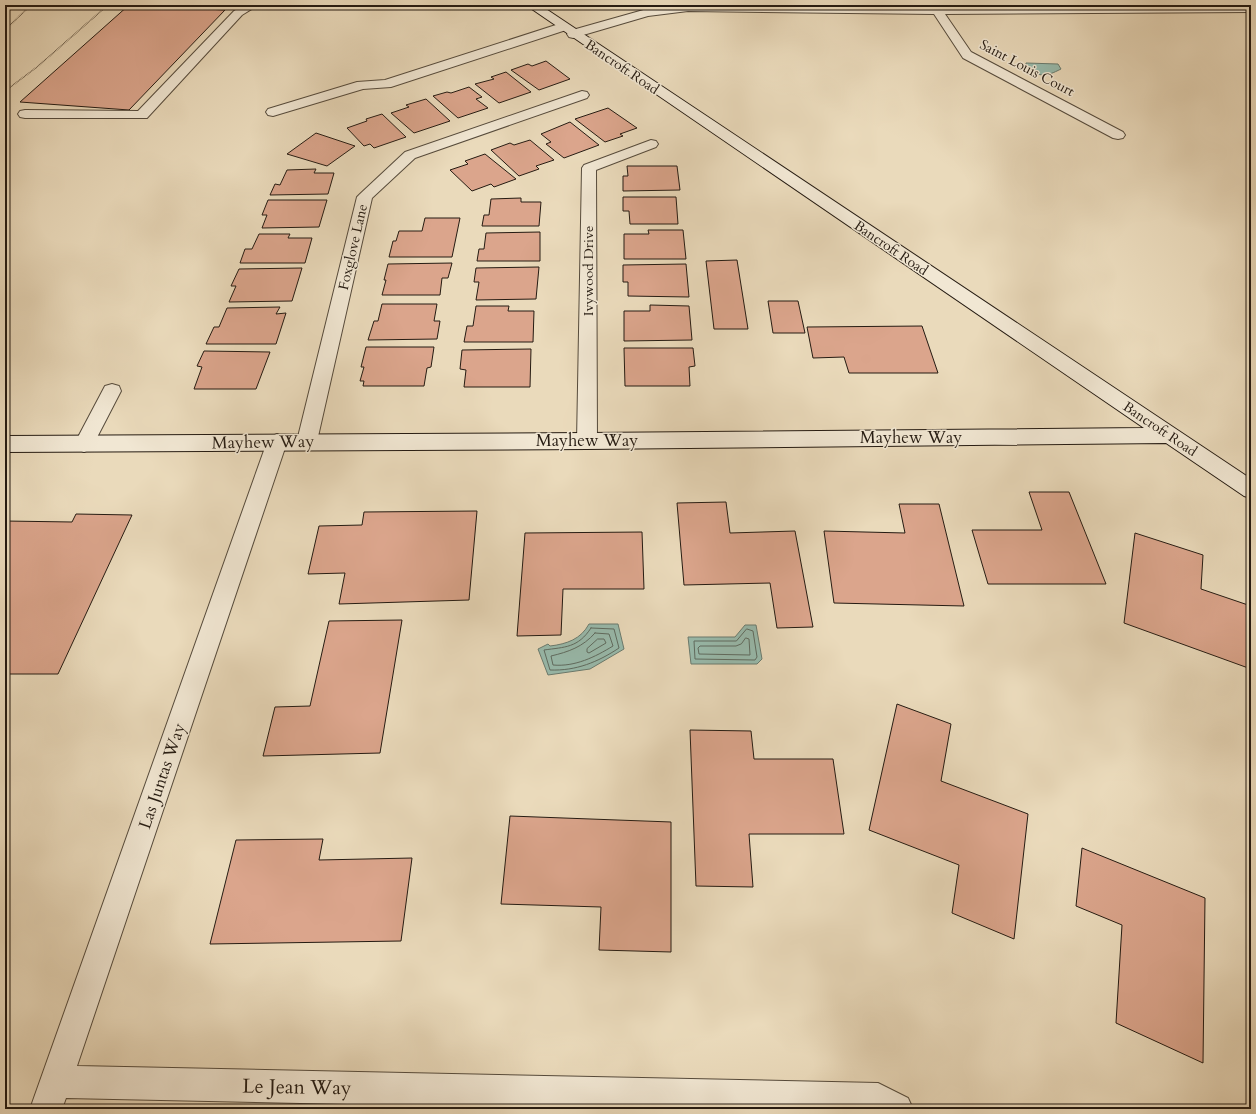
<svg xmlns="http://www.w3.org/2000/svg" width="1256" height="1114" viewBox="0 0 1256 1114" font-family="Cardo,serif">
<rect width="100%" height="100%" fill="#eadabb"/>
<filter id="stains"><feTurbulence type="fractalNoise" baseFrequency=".005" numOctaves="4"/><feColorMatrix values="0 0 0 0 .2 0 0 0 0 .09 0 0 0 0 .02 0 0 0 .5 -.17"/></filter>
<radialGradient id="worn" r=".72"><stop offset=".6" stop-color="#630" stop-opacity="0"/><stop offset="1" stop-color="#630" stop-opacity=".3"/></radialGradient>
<g fill="#98bbad" stroke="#6a7b6f">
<path d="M1026 63 1058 64 1061 69C1045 77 1042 77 1026 69Z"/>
<path d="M589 624H618L624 649 590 669 548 675 538 649 548 644 550 646C567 644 581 639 589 624Z"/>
<path d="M745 625H756L762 659 757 664H691L688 637H735Z"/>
</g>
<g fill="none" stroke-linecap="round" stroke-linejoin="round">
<g stroke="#5e6b60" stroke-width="1">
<path d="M591 628 614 629 619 648C598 662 576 671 550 670L544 650C565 647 578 648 591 628Z"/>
<path d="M747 629 753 631 757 657 755 660 695 659 694 641H736Z"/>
<path d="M595 633 609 634 613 646C595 657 575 667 553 665L551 656C568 652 583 647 595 633Z"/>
<path d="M746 638 749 639 750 655 699 654 698 648 700 646H736L741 644Z"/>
<path d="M598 639H604L606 643 589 653 587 652V649Z"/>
</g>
</g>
<g fill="#dba58c" stroke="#251b12">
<path d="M129 5 225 10 129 110 20 102Z"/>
<path d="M546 61 570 79 539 90 511 70 528 64 532 66Z"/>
<path d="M506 72 531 92 499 103 475 84 494 79 491 77Z"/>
<path d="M469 87 482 97 476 99 488 108 458 118 433 96 447 92 451 93Z"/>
<path d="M426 99 450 121 414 133 391 113 409 107 406 105Z"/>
<path d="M608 108 637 128 620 134 623 136 605 142 575 119Z"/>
<path d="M382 114 406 137 374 148 370 144 364 146 347 128 367 121 366 119Z"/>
<path d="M570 122 599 145 564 158 546 144 551 142 541 134Z"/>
<path d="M316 133 355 146 327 166 287 154Z"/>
<path d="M530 140 554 160 536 166 539 169 519 176 491 150 510 143 514 145Z"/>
<path d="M485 154 516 179 494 187 491 184 472 191 450 170 468 164 465 161Z"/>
<path d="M627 166H677L680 190 623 191V176H628Z"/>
<path d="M316 169 314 173H334L328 194 270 195 275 184 280 185 287 170Z"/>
<path d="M623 197H676L678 224H630L629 211H623Z"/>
<path d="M521 198V202H541L539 226H482L484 215H489L491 199Z"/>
<path d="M268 200H327L319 227 262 228 267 215H262Z"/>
<path d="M425 218H460L452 257H389L393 241H396L399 231H422Z"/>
<path d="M648 230H683L686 259H624V234H649Z"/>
<path d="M540 232V261H477L479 249H484L486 233Z"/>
<path d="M259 234H290L288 238H312L305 263H240L245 249H252Z"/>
<path d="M737 260 748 329H714L706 261Z"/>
<path d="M452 263 448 278H442L440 295H382L386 280H384L388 264Z"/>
<path d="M686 264 689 297 628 296V282H623V265Z"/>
<path d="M539 267 536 299 476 300 479 282H474L476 268Z"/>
<path d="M302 268 292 301 229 302 236 286H231L239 269Z"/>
<path d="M768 301H798L805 333H773Z"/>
<path d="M382 304H437L434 321H440L437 339 368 340 374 321H378Z"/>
<path d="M650 305 689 306 692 340 624 341V311H650Z"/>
<path d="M476 306H509L508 311H534L533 342H464L467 326H473Z"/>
<path d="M280 307 276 314 286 313 276 344H206L214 327H219L227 308Z"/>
<path d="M922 326 938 373H849L844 357 813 358 807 327Z"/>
<path d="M366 347H434L431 367 427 368 424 386H363L364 381H360L364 367H361Z"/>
<path d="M624 348H693L695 366 689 367 690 386H625Z"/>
<path d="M531 349 530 387H464L466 370 460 369 462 350Z"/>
<path d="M204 351 270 352 256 389H194L202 367 197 366Z"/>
<path d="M1029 492H1069L1106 584H988L972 530H1042Z"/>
<path d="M726 502 730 533 795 531 813 627 777 628 770 583 684 585 677 503Z"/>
<path d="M899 504H939L964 606 834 603 824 531 905 533Z"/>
<path d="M477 511 469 600 339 604 345 573 308 574 319 526 362 525 364 512Z"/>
<path d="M76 514 132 515 58 674H5V521L72 522Z"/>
<path d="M642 532 644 589H563L561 635 517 636 525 533Z"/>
<path d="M1135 533 1203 555 1201 589 1251 606V669L1124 623Z"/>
<path d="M402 620 380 753 263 756 275 707 310 706 329 621Z"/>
<path d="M897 704 951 724 941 781 1028 814 1014 939 952 913 959 865 869 830Z"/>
<path d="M690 730 751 731 754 759H833L844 834H749L753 887 696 886Z"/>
<path d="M510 816 671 822V952L599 950 601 907 501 904Z"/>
<path d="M323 839 319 860 412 858 401 941 210 944 236 840Z"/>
<path d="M1082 848 1205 898 1203 1063 1116 1023 1122 925 1076 906Z"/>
</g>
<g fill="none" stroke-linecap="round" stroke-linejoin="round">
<g stroke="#564b3c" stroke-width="2">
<g id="lane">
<path d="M244 5H258L242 15 147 118H25L20 117 18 114 20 111 25 110 138 111 234 11Z"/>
<path d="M562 23 566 24 568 27 566 30 391 87 363 89 273 116 268 115 266 112 268 109 357 82 385 80Z"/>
<path d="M112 384 119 386 121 391 91 449 84 452 77 449 74 444 77 439 105 386Z"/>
</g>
</g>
<g stroke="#564b3c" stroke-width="2">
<g id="street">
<path d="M684 5 937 8 1251 6V12L945 14 971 52 1123 132 1125 135 1123 138 1118 139 1113 138 963 58 934 14 688 11 648 16 573 38 569 37 567 34 569 31 647 9Z"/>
<path d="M582 91 587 92 589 95 587 98 415 158 372 198 317 441 314 446 307 449 300 446 297 441 357 197 360 194 405 152Z"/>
<path d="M651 140 656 141 658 144 656 147 596 170 597 441 594 446 587 449 580 446 577 441 582 168 584 165Z"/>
<path d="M277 434 284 437 287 442 77 1066 878 1083 908 1098 913 1109H583L66 1098 62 1109H30L267 442 270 437Z"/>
</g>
</g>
<g stroke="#251b12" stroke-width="2">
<path id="secondary" d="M526 5H540L1251 479V498L1244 496 1166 443 587 449 5 452V436L587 433 1144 428Z"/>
</g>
<g stroke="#251b12" stroke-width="1.5" stroke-dasharray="0.5 1" stroke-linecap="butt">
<path d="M5 30 31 5"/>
<path d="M5 91 37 67 108 5"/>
</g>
<use href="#lane" fill="#f1e7d3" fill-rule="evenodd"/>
<use href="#street" fill="#f1e7d3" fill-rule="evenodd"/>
<use href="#secondary" fill="#f1e7d3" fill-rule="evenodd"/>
</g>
<g text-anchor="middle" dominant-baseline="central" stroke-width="3" stroke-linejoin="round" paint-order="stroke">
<g font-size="14" fill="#251b12" stroke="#f1e7d3">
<text transform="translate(622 67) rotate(34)">Bancroft Road</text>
<text transform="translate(1027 68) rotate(28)">Saint Louis Court</text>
<text transform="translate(353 247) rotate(-77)">Foxglove Lane</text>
<text transform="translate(891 248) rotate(34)">Bancroft Road</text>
<text transform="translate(588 271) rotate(-90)">Ivywood Drive</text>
<text transform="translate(1160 429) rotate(34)">Bancroft Road</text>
</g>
<g font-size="17" fill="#251b12" stroke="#f1e7d3">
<text x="911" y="437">Mayhew Way</text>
<text x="587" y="440">Mayhew Way</text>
<text transform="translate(263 442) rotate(-1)">Mayhew Way</text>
<text transform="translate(162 776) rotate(-71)">Las Juntas Way</text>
</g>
<g font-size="20" fill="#251b12" stroke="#f1e7d3">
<text transform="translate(297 1087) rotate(1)">Le Jean Way</text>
</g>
</g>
<rect width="1256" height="1114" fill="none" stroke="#eadabb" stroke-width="20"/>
<rect x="6" y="6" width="1244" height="1102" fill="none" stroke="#251b12" stroke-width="2"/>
<rect x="10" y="10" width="1236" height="1094" fill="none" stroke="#251b12"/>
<rect width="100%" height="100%" filter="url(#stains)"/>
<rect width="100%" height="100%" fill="url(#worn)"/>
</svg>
